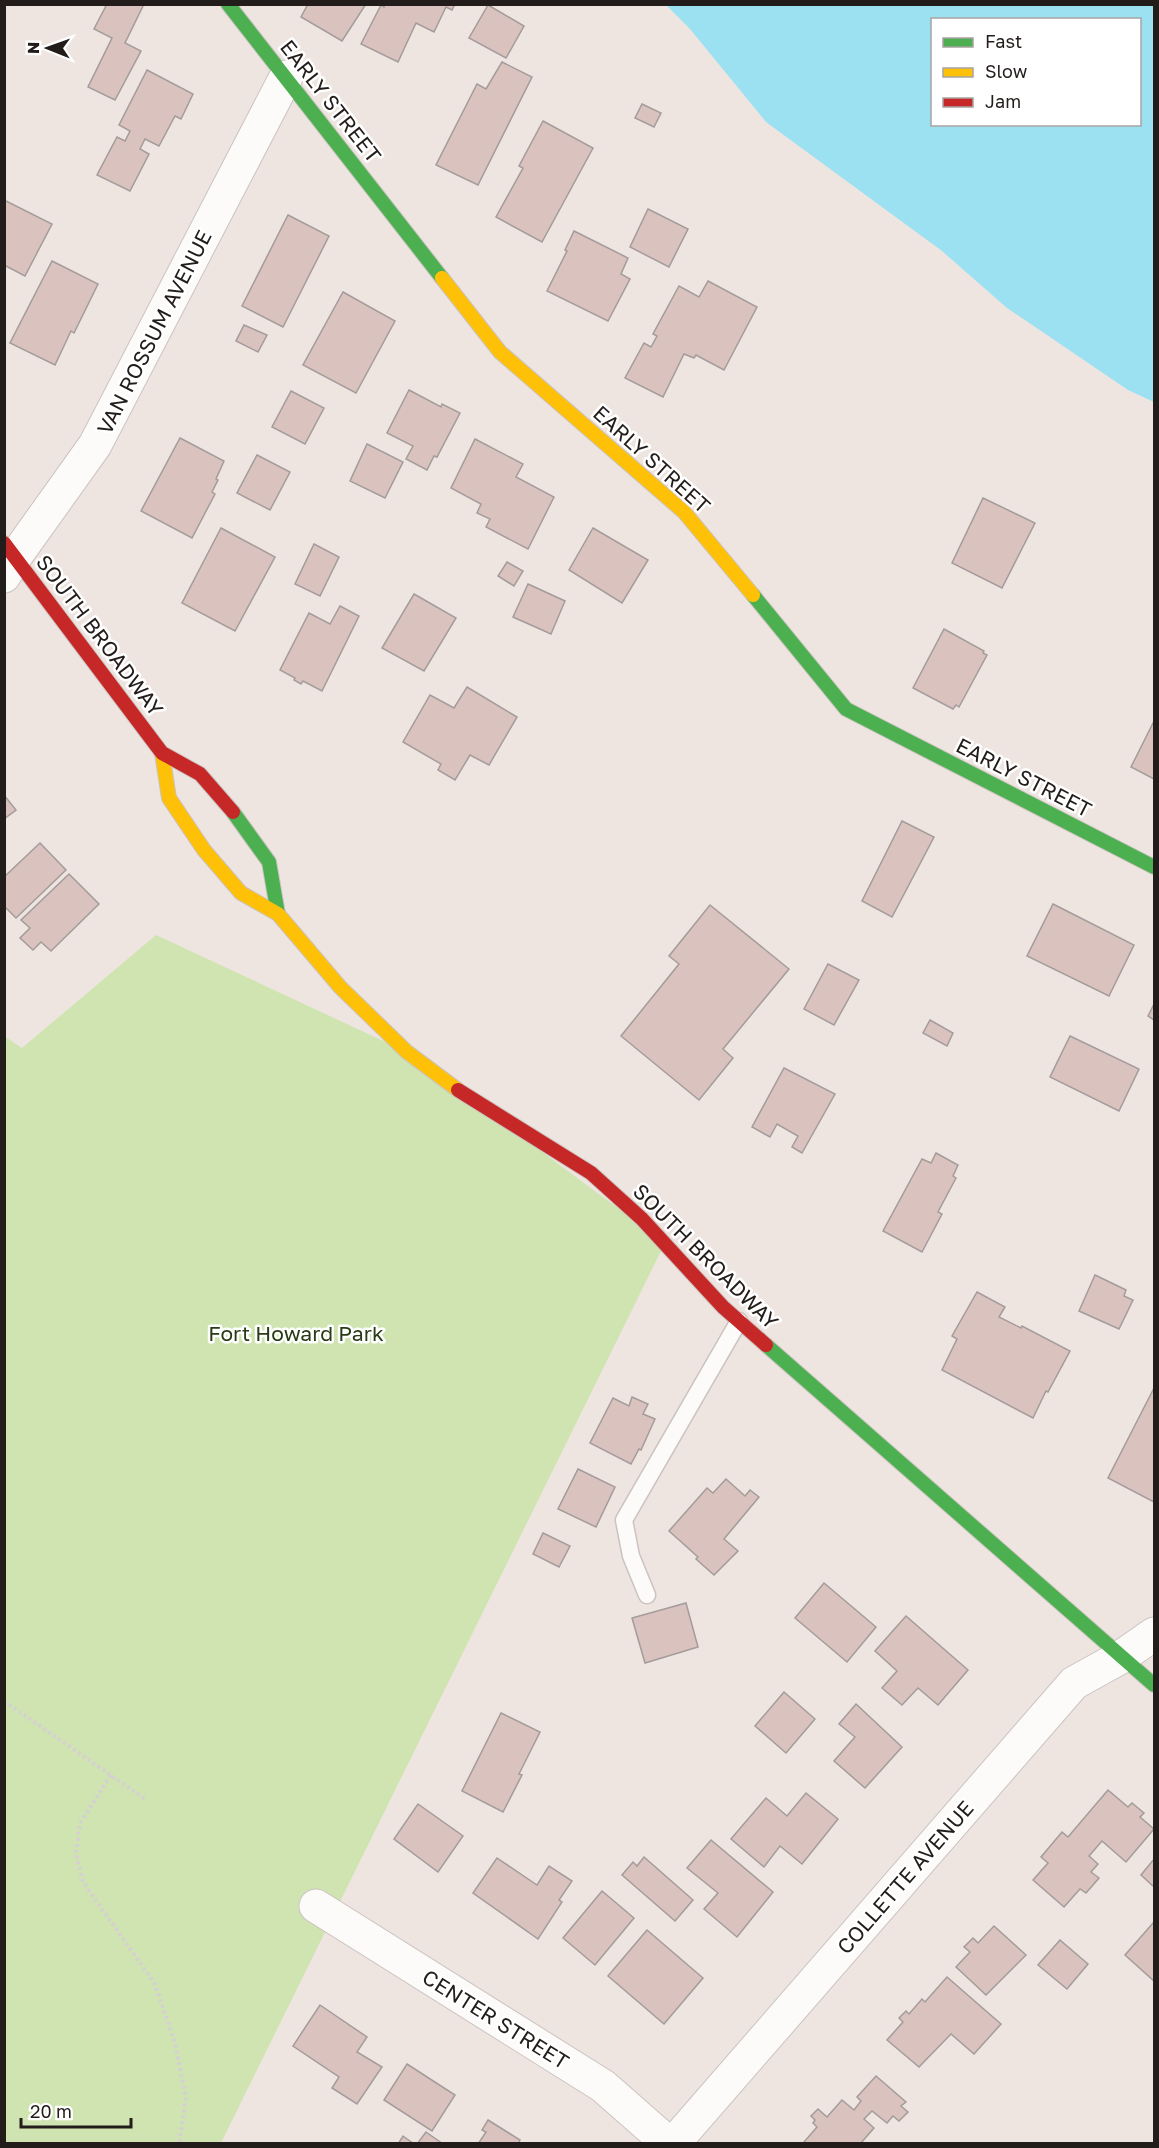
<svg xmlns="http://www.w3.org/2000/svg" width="1159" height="2148" viewBox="0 0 1159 2148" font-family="'Golos Text',sans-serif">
<rect width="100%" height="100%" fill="#eee5e1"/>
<path fill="#d0e4b1" d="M156 935 407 1052 665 1243 221 2143H5L4 1036 22 1048Z"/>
<path fill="#9be1f2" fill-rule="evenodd" d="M666 5H1154V402L1128 390 1007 308 942 251 766 122 690 29ZM932 20H1140V124H932Z"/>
<g fill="#dac2be" stroke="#a39c9b" stroke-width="1.5">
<path d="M107 4H144L125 43 141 51 115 100 88 87 112 38 94 29Z"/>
<path d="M308 4H366L342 41 301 17Z"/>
<path d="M385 4H455L452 10 446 7 434 32 416 23 398 62 361 44 381 5 384 7Z"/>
<path d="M488 5 524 26 506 58 469 38Z"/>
<path d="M502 62 532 77 478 185 436 165 477 84 486 89Z"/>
<path d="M147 70 193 94 181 119 175 116 159 146 145 139 140 149 149 154 130 191 97 175 117 137 125 141 130 131 119 125Z"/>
<path d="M642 104 661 113 654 127 635 118Z"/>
<path d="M543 121 593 148 542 242 496 217 523 168 519 166Z"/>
<path d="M4 200 52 224 25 276 4 265Z"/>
<path d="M648 209 688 229 669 267 630 247Z"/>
<path d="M288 215 329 236 283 327 242 306Z"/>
<path d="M574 231 628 258 621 274 630 279 608 321 547 291 567 251 565 250Z"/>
<path d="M52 261 98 284 74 333 71 331 55 365 10 343Z"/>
<path d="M708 281 757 307 724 370 696 355 694 358 684 354 663 397 625 378 644 343 651 347 657 336 653 334 679 286 699 297Z"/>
<path d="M343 292 395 321 356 393 303 365Z"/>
<path d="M244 325 267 335 258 352 236 341Z"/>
<path d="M409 390 441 407 442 404 460 413 437 457 434 456 427 470 406 459 413 446 387 433Z"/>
<path d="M291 391 324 408 305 444 272 427Z"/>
<path d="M180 438 224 461 216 479 218 480 212 492 215 494 192 538 141 511Z"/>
<path d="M475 439 523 464 516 477 554 497 528 549 486 527 490 519 477 513 481 504 451 488Z"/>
<path d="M367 444 403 462 385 498 350 481Z"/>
<path d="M257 455 290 472 270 510 237 493Z"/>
<path d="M983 498 1035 523 1002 588 952 563Z"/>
<path d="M221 528 275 557 235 631 182 603Z"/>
<path d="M593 528 648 560 622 603 569 570Z"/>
<path d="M314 544 339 557 320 596 295 584Z"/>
<path d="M507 562 523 571 514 586 498 576Z"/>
<path d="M528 584 565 601 551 634 513 617Z"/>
<path d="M414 594 456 618 424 671 382 648Z"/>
<path d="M340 606 359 616 322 691 303 681 301 684 294 680 295 678 280 670 309 613 330 624Z"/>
<path d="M944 629 984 651 983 653 987 655 959 707 956 705 953 709 913 688Z"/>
<path d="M467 687 517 717 489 765 470 755 455 780 438 770 441 764 403 742 430 695 454 708Z"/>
<path d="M1154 721V779L1131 767Z"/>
<path d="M4 795 16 810 4 819Z"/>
<path d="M902 821 934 837 892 917 862 901Z"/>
<path d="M40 843 66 870 16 918 4 906V877Z"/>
<path d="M69 874 99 904 51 951 41 942 33 950 20 938 30 928 21 920Z"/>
<path d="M1053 904 1134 945 1109 996 1027 956Z"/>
<path d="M710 905 789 969 723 1049 733 1058 699 1100 621 1036 679 964 669 956Z"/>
<path d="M828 964 859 980 834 1025 804 1009Z"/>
<path d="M1154 1004V1020L1148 1016Z"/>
<path d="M930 1020 953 1033 947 1046 923 1033Z"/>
<path d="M1070 1036 1139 1069 1119 1111 1050 1077Z"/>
<path d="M784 1068 835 1094 802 1153 792 1147 798 1136 777 1124 770 1137 752 1127Z"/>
<path d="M936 1153 958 1165 953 1176 956 1178 938 1212 942 1214 922 1252 883 1231 922 1159 931 1163Z"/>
<path d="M1095 1275 1126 1290 1124 1296 1133 1300 1119 1329 1079 1311Z"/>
<path d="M977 1292 1005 1307 999 1317 1021 1328 1022 1326 1070 1351 1048 1392 1046 1391 1033 1418 942 1370 957 1339 952 1336Z"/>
<path d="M1154 1388V1502L1108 1478Z"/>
<path d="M632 1397 648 1404 643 1414 655 1419 641 1450 639 1449 631 1464 590 1443 613 1398 629 1406Z"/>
<path d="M578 1469 615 1487 596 1527 558 1509Z"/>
<path d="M726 1479 745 1496 750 1490 759 1497 724 1539 738 1551 714 1575 696 1559 698 1557 669 1531 707 1488 713 1493Z"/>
<path d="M543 1533 570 1546 559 1567 533 1554Z"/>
<path d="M824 1583 876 1627 847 1662 795 1618Z"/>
<path d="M686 1603 698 1647 645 1663 632 1618Z"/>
<path d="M906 1616 968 1670 938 1705 918 1688 902 1705 882 1688 897 1671 875 1651Z"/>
<path d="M784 1692 815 1719 786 1753 755 1726Z"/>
<path d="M856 1704 902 1747 865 1788 834 1761 855 1737 839 1724Z"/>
<path d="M501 1713 540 1732 519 1774 522 1775 503 1812 462 1791Z"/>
<path d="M1108 1790 1128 1807 1132 1803 1144 1813 1140 1817 1154 1829 1126 1862 1102 1841 1089 1856 1098 1864 1091 1872 1099 1878 1086 1893 1080 1889 1064 1907 1033 1880 1048 1863 1041 1857 1062 1832 1068 1837Z"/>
<path d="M806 1793 838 1819 802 1864 780 1846 764 1867 731 1839 766 1798 787 1816Z"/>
<path d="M418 1804 463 1836 438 1872 394 1839Z"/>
<path d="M711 1840 773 1892 737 1937 704 1909 718 1893 687 1868Z"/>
<path d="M644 1857 693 1900 675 1921 622 1875 633 1862 637 1866Z"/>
<path d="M497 1858 537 1885 549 1866 572 1881 559 1900 562 1902 538 1939 473 1893Z"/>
<path d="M1154 1859V1887L1141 1875Z"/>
<path d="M602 1891 634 1918 595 1965 563 1938Z"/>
<path d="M1153 1923 1154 1924V1981L1125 1955Z"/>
<path d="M994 1926 1026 1955 986 1995 956 1967 970 1952 964 1947 973 1938 978 1943Z"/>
<path d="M647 1930 703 1978 664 2024 608 1976Z"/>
<path d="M1060 1940 1088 1964 1067 1989 1038 1965Z"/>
<path d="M947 1977 1001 2024 974 2054 951 2034 919 2067 887 2040 903 2022 899 2018 906 2011 909 2014 922 1999 925 2002Z"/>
<path d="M320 2005 367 2037 357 2052 382 2067 357 2104 332 2088 339 2077 293 2046Z"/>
<path d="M407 2064 455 2095 432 2131 384 2100Z"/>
<path d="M876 2076 906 2102 901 2106 908 2112 899 2121 893 2116 887 2123 872 2111 864 2119 874 2128 860 2144H807L804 2142 817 2127 813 2123 815 2120 811 2116 818 2109 827 2117 842 2100 854 2110 861 2101 857 2097Z"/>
<path d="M488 2120 520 2140 518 2144H478L486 2132 482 2130Z"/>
<path d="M426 2132 443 2144H417Z"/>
<path d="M403 2136 414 2144H398Z"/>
</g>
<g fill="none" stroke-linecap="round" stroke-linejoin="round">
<g stroke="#cbc3c0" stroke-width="19">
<path id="lane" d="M647 1595 631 1556 624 1520 739 1321"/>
</g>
<g stroke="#cbc3c0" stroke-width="35">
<g id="street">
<path d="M4 576 15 557 95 445 286 77"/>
<path d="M316 1906 603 2086 669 2144"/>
<path d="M673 2144 1074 1683 1121 1657 1154 1634"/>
</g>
</g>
<g stroke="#cbc3c0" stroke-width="16">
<g id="fast">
<path d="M228 4 442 278"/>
<path d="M753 595 846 709 1154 867"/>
<path d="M233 812 269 862 278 914"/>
<path d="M766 1345 1154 1685"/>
</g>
</g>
<g stroke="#cbc3c0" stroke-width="16">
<g id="slow">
<path d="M442 278 500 352 684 512 753 595"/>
<path d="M162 753 169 798 204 850 241 893 278 914 340 987 407 1052 458 1090"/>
</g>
</g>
<g stroke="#cbc3c0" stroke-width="16">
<g id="jam">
<path d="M4 543 162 753 200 774 233 812"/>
<path d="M458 1090 591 1173 642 1219 723 1307 766 1345"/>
</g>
</g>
<g stroke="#d4d1d0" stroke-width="4" stroke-dasharray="3 3" stroke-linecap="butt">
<path d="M4 1701 145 1799"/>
<path d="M111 1775 80 1823 76 1853 83 1882 155 1984 175 2043 186 2098 179 2144"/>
</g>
<use href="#lane" stroke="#fcfbfa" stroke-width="16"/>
<use href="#street" stroke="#fcfbfa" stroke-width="33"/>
<use href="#fast" stroke="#4caf50" stroke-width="14"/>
<use href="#slow" stroke="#ffc107" stroke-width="14"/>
<use href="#jam" stroke="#c62828" stroke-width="14"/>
</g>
<g text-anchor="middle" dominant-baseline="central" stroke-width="5" stroke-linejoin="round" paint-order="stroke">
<g font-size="21" fill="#221c1a" stroke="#fff">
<text transform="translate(331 101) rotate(52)">EARLY STREET</text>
<text transform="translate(154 332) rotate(-63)">VAN ROSSUM AVENUE</text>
<text transform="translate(652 459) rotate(42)">EARLY STREET</text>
<text transform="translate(100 635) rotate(53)">SOUTH BROADWAY</text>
<text transform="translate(1024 777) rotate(27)">EARLY STREET</text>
<text transform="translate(706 1256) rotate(45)">SOUTH BROADWAY</text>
<text transform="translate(905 1877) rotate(-49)">COLLETTE AVENUE</text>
<text transform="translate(496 2019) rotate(32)">CENTER STREET</text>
</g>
<g font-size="21" fill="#293a14" stroke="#fff">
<text x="296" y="1333">Fort Howard Park</text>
</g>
</g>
<rect width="1159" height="2148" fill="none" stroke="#221c1a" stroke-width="12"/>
<rect x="931" y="18" width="210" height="108" fill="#ffffff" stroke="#a7a4a3" stroke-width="1.5"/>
<rect x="943" y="38" width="30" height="9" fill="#4caf50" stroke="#a7a4a3" stroke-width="1.5"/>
<text x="985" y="48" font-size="18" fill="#221c1a">Fast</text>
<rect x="943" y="68" width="30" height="9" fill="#ffc107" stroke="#a7a4a3" stroke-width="1.5"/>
<text x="985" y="78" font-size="18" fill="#221c1a">Slow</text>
<rect x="943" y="98" width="30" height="9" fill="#c62828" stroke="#a7a4a3" stroke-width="1.5"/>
<text x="985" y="108" font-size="18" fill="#221c1a">Jam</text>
<g transform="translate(48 48) rotate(271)" stroke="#ffffff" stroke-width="4.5" paint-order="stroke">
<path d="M0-4.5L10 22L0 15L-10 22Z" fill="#221c1a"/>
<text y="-9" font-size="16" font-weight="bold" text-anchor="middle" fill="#221c1a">N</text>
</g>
<path d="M21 2118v9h110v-9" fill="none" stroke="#221c1a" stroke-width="3"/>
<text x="30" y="2118" font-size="18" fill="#221c1a" stroke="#ffffff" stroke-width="4.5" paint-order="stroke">20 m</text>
</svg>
